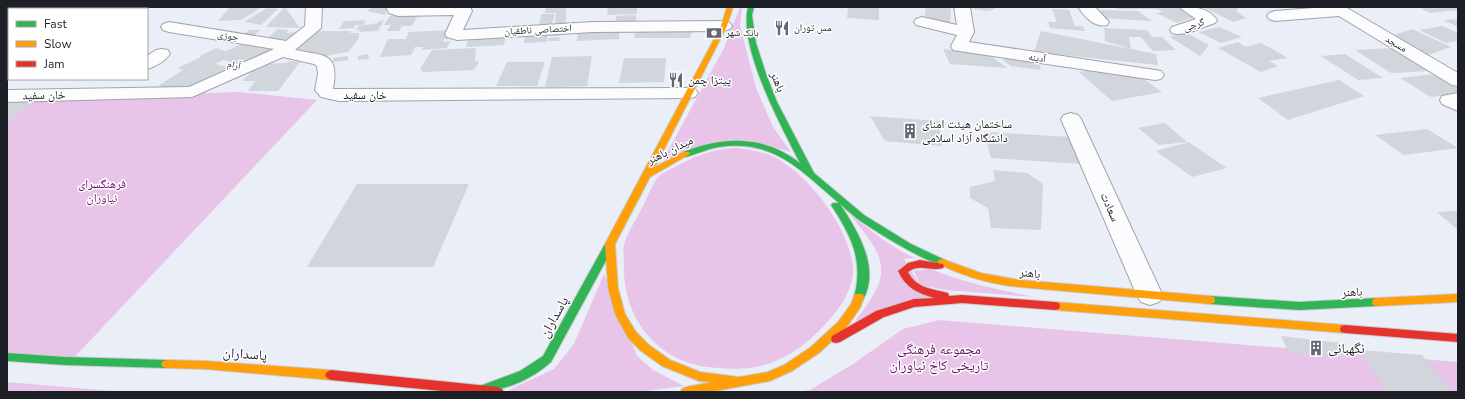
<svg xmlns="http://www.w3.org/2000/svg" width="1465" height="399" viewBox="0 0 1465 399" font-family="'Nunito Sans','Noto Naskh Arabic',sans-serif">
<rect width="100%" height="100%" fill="#eaeef7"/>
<g fill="#e7c4e8">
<path d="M740 7H742L740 25 756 88 773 127 791 152 747 140 663 160 724 48Z"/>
<path d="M239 92 317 100 67 365 7 359V99Z"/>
<path d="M734 148C748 149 759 151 772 156 808 173 848 226 853 266 855 280 846 298 838 309 817 337 787 363 750 368 740 369 728 369 718 368 711 367 704 367 697 365 650 354 623 312 624 266 624 259 623 251 624 245 626 235 636 220 641 210 646 200 651 188 657 178 660 174 667 171 671 169 693 157 709 150 734 148Z"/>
<path d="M850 214C871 231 890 247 915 258L904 259 927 297 855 321C894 272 887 260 850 214Z"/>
<path d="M931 269C964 283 1000 290 1035 297L946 290 920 285 914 271Z"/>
<path d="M604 274 637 356 653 370 684 386 647 391 505 392 554 369 574 344Z"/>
<path d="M939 320 1458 362V392H795L810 390 853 364 903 329Z"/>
<path d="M7 382 125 392H7Z"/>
</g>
<g fill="#d0d6dc">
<path d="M230 7H262L241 20 218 21Z"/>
<path d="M285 7 300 28 266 27Z"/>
<path d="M372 7H388L385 15 367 11Z"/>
<path d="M546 7H566V27H552L553 24H555L556 13H545Z"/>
<path d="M608 7H637V14L607 15Z"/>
<path d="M848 7H879V20L847 18Z"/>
<path d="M926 7H951L950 23 924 21Z"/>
<path d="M973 7H994L995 9 987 11 974 9Z"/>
<path d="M1115 7H1182L1196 17 1177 23 1156 13 1163 12 1157 9H1119Z"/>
<path d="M1203 7H1235L1239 10H1235L1246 18 1233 22Z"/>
<path d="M1419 7H1458V10L1430 13Z"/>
<path d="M267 8 278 9 261 25 244 22Z"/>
<path d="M1052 9 1069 10 1075 26H1083L1085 31 1050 28 1048 22H1057Z"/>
<path d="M1101 10 1138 11 1152 21 1103 18Z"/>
<path d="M541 14H555L551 26 539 28Z"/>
<path d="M418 15 412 26H402L399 31H387L391 25H384L390 16Z"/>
<path d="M636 15V25H616V16Z"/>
<path d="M1458 19V27L1443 20Z"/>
<path d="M366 20 363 25H355L354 28 339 29 344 21Z"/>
<path d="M384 20 378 31 359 32 360 30H356L358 26 378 23 379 21Z"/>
<path d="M1442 26 1458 33V41L1446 43 1419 30Z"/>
<path d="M1219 27 1242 37 1221 43 1199 32Z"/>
<path d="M636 28 692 29 690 38H634Z"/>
<path d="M1104 28 1147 30 1152 37H1162L1176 50 1153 51 1141 37H1129L1131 49 1105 41Z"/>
<path d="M278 29 289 30 286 33 303 32 292 41 267 39Z"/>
<path d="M619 29V39L577 41 578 31Z"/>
<path d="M1412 29 1451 47 1423 57 1388 37Z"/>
<path d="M249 30H260L252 37 241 36Z"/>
<path d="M450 30 448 39H444L443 42 450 41 447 48 422 50 423 47H415L411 55 380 57 388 39H406L409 32Z"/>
<path d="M316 31H351L350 33H359V38L348 52 330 55 328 56 304 55 291 50Z"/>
<path d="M560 31 559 36H547V42L524 43 525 33Z"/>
<path d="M1041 31 1156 54 1158 65 1034 52Z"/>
<path d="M1185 32 1209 45 1200 56 1170 37Z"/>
<path d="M506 34 504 45 466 47 469 37Z"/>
<path d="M560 37 559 41H548V38Z"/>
<path d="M246 42 281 47 244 66 223 60 215 64 236 69 206 83 200 81 183 90 158 86 183 70 178 68 201 57 200 56 216 48 226 51Z"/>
<path d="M1238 42 1246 47 1261 43 1288 58 1269 61 1278 66 1261 72 1218 48Z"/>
<path d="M476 48 475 61 479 62 474 70 423 72 420 69 432 50Z"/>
<path d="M1393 48 1431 71 1391 73 1355 50Z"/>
<path d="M943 49 987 53 1007 68 950 64Z"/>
<path d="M368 54 369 59 358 60V56Z"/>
<path d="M1345 54 1383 78 1358 80 1321 56Z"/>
<path d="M348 56V60L333 62V58Z"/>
<path d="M592 56 587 86 545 87 552 57Z"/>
<path d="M1005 56 1038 61 1041 70 1011 66 1003 60Z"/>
<path d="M624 58H666L664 82 619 83Z"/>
<path d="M290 61 300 62 278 91H248L255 81H242L260 64 286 63Z"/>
<path d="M507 62H545L537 86H496Z"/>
<path d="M1097 70 1138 75 1162 92 1112 101 1079 72Z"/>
<path d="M1435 74 1458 87V93L1431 97 1400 78Z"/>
<path d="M1339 80 1364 96 1288 120 1258 98Z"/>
<path d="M7 99H35L10 120H7Z"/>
<path d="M870 116 939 121 942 146 885 141Z"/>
<path d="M1165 123 1187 142 1159 145 1138 128Z"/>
<path d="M1427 129 1458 148 1404 155 1375 135Z"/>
<path d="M984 132 1071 137 1082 164 991 158Z"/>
<path d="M1189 142 1210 157 1227 168 1192 177 1156 151Z"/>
<path d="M993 170 1027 173 1043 184 1041 230 991 228 988 208 970 198V187L995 181Z"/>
<path d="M357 184H469L433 267H307Z"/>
<path d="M1458 211V230L1437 212Z"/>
<path d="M1281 336 1342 343 1349 357 1289 353Z"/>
<path d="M1360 350 1422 355 1452 392H1387Z"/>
</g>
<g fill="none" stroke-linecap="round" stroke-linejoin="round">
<g stroke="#a0a3ab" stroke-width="2">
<g id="street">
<path d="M20 7H37L35 9H18Z"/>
<path d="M306 7H322L321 28 295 50C324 56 340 52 333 89L689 88 695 89 698 93 695 97 689 98 339 101 321 97 315 90 318 74 317 66 314 64 283 57 192 97 7 102V90L189 87 274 49 169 32 163 30 161 27 163 24 169 22 286 41 305 26Z"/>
<path d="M386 7H470L472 11 463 30 593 22 724 21 730 23 732 26 730 29 724 31 593 32 457 40 447 37 445 34 454 15 398 16 389 13Z"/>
<path d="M954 7H970L974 32 969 42 1155 70 1161 71 1164 75 1161 79 1155 80 959 51 953 50 951 46 957 35 916 25 914 22 916 19 922 17 957 25Z"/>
<path d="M1078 7H1095L1109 22 1107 25C1094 28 1085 17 1078 7Z"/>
<path d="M1180 7C1194 7 1208 7 1217 20L1215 23C1202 27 1185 37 1172 33L1170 30 1172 27 1196 19 1183 10Z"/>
<path d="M1327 7 1347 8 1458 73V86L1452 85 1339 16 1275 21 1269 19 1267 16 1269 13 1275 11Z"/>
<path d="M9 15V25L7 26V16Z"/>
<path d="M162 49 168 50 170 54C165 61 155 67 147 69V56L156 50Z"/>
<path d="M1458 93V111L1442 104 1440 100 1442 96Z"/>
<path d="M1071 113 1078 115 1081 119 1163 296 1159 302 1150 305 1141 302 1137 296 1061 119 1064 115Z"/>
</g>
</g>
<g stroke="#caccd0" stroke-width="2">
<g id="fast">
<path d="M748 7H754L752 15 756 43 766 74 777 102 814 173 864 215 911 244 945 260 947 262 945 264C933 268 872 229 859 220 852 215 846 209 840 204 857 230 881 268 863 300H855L854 297C864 261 851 235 831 205L833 203H839C800 170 774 139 719 147 707 149 697 154 686 157L683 156 682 154 683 152C724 136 764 135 800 163 781 126 738 47 748 7Z"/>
<path d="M610 241 615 244 551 362C531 380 503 392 476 392L475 390 477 387 520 371 543 356 605 244Z"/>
<path d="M1210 296 1299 302 1377 298 1381 299 1382 302 1381 305 1377 306 1299 310 1210 304 1206 303 1205 300 1206 297Z"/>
<path d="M7 353 65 357 167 360 171 361 173 364 171 367 167 368 65 365 7 361Z"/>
</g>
</g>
<g stroke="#caccd0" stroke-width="2">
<g id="slow">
<path d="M727 7H733L727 26 655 167 683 152H689L690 154 650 177 615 244 618 288 625 314 636 332 649 345 670 360 700 372 739 377 768 372 784 365 811 347 838 322 851 304 855 294H863L864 297 860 308 846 328 819 353 792 371 770 381 710 392H680L682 389 686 387 712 382 699 381 662 366 641 351 628 338 615 314 608 288 605 244 721 26Z"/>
<path d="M942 259 981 273 1020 280 1210 296 1214 297 1215 300 1214 303 1210 304 1009 286C984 282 961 275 939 264L937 262 939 260Z"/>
<path d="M1458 294V302L1377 306 1373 305 1372 302 1373 299 1377 298Z"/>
<path d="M1055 302 1345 325 1349 326 1350 329 1349 332 1345 333 1055 310 1051 309 1050 306 1051 303Z"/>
<path d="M167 360 205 361 331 370 335 372 337 375 335 378 331 380 205 369 167 368 163 367 161 364 163 361Z"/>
</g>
</g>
<g stroke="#caccd0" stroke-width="2">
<g id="jam">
<path d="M920 260 943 264 944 266 943 268C930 272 920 263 908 272 916 288 932 289 948 293L949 296 962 295 1055 302 1059 303 1060 306 1059 309 1055 310 962 303 914 307 884 317 840 342 836 343 832 342 831 339 832 336 876 311 914 299 934 298C917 293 905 287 898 271L908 263Z"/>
<path d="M1345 325 1458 334V342L1345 333 1341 332 1340 329 1341 326Z"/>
<path d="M331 370 498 387 502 389 504 392H452L331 380 327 378 325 375 327 372Z"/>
</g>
</g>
<use href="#street" fill="#fcfcfe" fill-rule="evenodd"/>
<use href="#fast" fill="#30b455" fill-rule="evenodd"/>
<use href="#slow" fill="#ff9f0a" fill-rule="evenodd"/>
<use href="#jam" fill="#e5322d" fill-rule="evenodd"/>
</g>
<defs>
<g id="restaurant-bare" transform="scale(1.2)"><path d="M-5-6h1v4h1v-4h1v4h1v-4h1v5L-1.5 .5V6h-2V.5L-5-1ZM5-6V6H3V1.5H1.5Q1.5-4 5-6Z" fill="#64676f" stroke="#fff" stroke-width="2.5" paint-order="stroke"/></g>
<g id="bank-bare" transform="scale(1.2)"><path d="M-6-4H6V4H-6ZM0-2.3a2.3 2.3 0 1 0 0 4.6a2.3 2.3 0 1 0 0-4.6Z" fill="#64676f" stroke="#fff" stroke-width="2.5" paint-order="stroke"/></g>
<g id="building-bare" transform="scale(1.2)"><path d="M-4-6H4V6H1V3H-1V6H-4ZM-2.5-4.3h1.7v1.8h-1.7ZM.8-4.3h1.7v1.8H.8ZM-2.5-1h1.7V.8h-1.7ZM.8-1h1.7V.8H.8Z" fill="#64676f" stroke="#fff" stroke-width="2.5" paint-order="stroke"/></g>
</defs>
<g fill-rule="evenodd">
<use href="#restaurant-bare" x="782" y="28"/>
<use href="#bank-bare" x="714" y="33"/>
<use href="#restaurant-bare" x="676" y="80"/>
<use href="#building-bare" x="910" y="131"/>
<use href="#building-bare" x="1316" y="348"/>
</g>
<g text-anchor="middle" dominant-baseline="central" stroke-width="3" stroke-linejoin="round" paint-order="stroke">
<g font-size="10" fill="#1c1f26" stroke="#fff">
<text transform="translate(1194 25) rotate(-18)">گرجی</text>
<text transform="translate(538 30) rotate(-3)">اختصاصی ناطقیان</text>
<text transform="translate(228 36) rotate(9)">جوزی</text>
<text transform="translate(1396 44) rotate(31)">مسجد</text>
<text transform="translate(1037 58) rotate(8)">آدینه</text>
<text transform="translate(234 65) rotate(13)">آرام</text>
</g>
<g font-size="10" fill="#1c1f26" stroke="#fff" text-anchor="start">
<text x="794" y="28">مس توران</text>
<text x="726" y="33">بانک شهر</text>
</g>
<g font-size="12" fill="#1c1f26" stroke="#fff" text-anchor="start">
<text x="688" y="80">پیتزا چمن</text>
<text x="922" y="124">ساختمان هیئت امنای<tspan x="922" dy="14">دانشگاه آزاد اسلامی</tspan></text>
</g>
<g font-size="12" fill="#1c1f26" stroke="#fff">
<text transform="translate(778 82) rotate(69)">باهنر</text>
<text transform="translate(44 95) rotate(-1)">خان سفید</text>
<text x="365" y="95">خان سفید</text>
<text transform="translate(670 150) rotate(-26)">میدان باهنر</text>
<text transform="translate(1110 207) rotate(66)">سعادت</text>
<text transform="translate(1030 273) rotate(6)">باهنر</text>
<text transform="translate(1352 292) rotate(-3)">باهنر</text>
</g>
<g font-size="12" fill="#65115f" stroke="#fff">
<text x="102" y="184">فرهنگسرای<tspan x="102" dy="14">نیاوران</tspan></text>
</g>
<g font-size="14" fill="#1c1f26" stroke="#fff">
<text transform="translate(554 317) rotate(-61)">پاسداران</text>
<text transform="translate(245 354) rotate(4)">پاسداران</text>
</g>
<g font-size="14" fill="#1c1f26" stroke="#fff" text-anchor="start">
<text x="1328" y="348">نگهبانی</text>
</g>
<g font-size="14" fill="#65115f" stroke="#fff">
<text x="939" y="349">مجموعه فرهنگی<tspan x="939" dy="16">تاریخی کاخ نیاوران</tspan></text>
</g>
</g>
<rect width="1465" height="399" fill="none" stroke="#1c1f26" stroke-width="16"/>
<rect x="8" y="8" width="140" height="72" fill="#ffffff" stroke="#a4a5a8"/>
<rect x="16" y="21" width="20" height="6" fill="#30b455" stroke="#a4a5a8"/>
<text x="44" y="28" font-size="12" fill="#1c1f26">Fast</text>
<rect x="16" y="41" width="20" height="6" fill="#ff9f0a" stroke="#a4a5a8"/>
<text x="44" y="48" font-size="12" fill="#1c1f26">Slow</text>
<rect x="16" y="61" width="20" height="6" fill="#e5322d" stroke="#a4a5a8"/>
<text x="44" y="68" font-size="12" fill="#1c1f26">Jam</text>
</svg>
